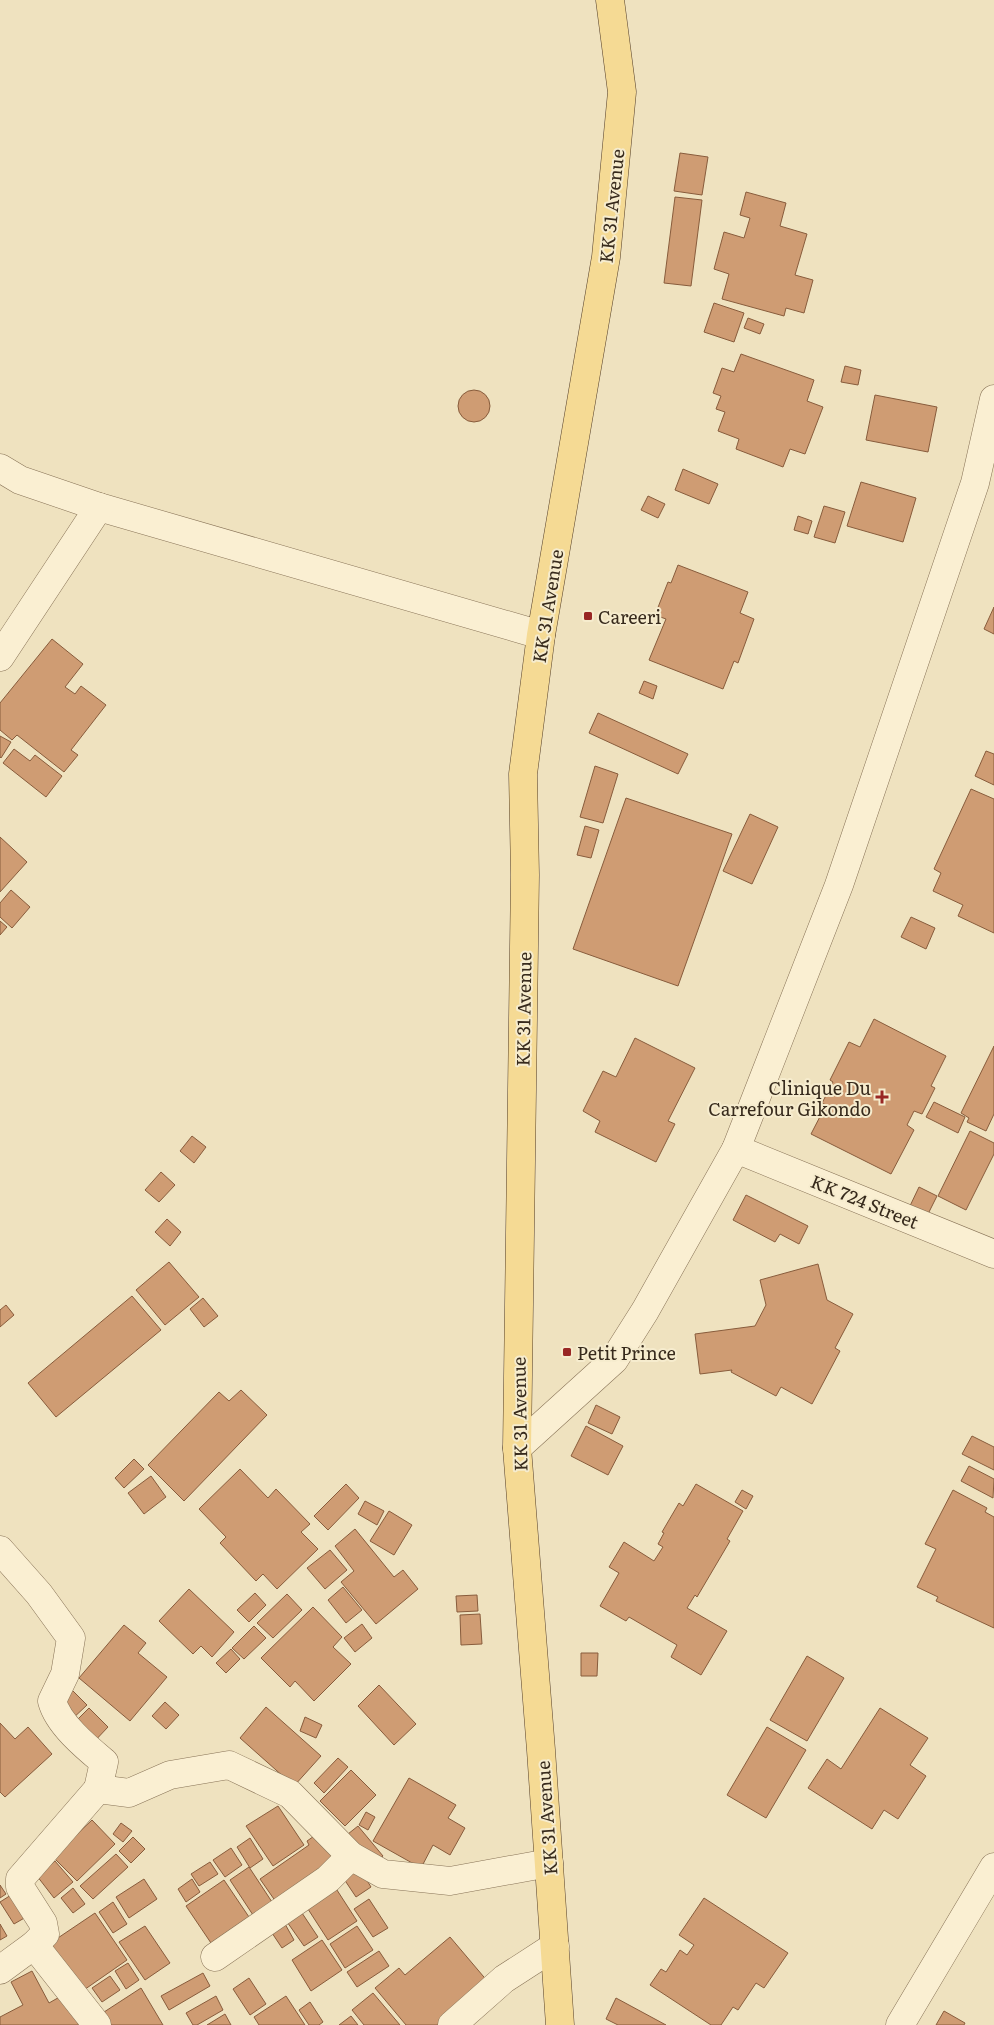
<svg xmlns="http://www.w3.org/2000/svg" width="994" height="2025" viewBox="0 0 994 2025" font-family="Literata,serif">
<rect width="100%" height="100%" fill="#efe2bf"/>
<g fill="#cf9c73" stroke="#885c3c">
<path d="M680 153 708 157 702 195 674 191Z"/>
<path d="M746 192 786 203 780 226 807 234 795 275 813 280 804 313 786 308 784 316 722 299 729 274 714 269 724 232 744 238 750 218 740 215Z"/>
<path d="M675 197 702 200 691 286 664 283Z"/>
<path d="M714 303 744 313 734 342 704 332Z"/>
<path d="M748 318 764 324 760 334 744 328Z"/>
<path d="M741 354 814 380 807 401 823 407 805 454 790 449 783 467 736 449 739 439 718 431 725 412 716 409 721 396 713 393 722 368 734 372Z"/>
<path d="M845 366 861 370 858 385 841 382Z"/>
<circle cx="474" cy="406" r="16"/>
<path d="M875 395 937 407 928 452 866 440Z"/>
<path d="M683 469 718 484 709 504 675 490Z"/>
<path d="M861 482 916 498 903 542 847 526Z"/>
<path d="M648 496 665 504 658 518 641 510Z"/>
<path d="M824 506 845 512 835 543 814 537Z"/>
<path d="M798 516 812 521 808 534 794 530Z"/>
<path d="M678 565 748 592 740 613 754 619 738 663 734 661 723 689 649 660 666 619 655 615 668 582 671 583Z"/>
<path d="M994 607V634L984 629Z"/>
<path d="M52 639 83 664 65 687 75 694 81 686 106 705 71 750 78 755 64 772 17 735 12 740 0 730V703Z"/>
<path d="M644 681 657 686 653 699 639 693Z"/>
<path d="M598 713 688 754 678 774 589 733Z"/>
<path d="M0 736 11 742 1 758 0 757Z"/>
<path d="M14 749 30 761 35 755 62 776 46 797 3 763Z"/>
<path d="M986 751 994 754V785L975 776Z"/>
<path d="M595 766 618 774 603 823 580 817Z"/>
<path d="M971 789 994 799V933L958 916 963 905 933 891 941 873 934 869Z"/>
<path d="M626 798 732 834 678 986 573 949Z"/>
<path d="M750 814 778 827 752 884 723 871Z"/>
<path d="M585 826 599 830 591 858 577 855Z"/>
<path d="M0 837 27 862 0 892Z"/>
<path d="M11 890 30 907 12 928 0 917V903Z"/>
<path d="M911 917 935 928 926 949 901 937Z"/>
<path d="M0 921 7 927 0 935Z"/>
<path d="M874 1019 946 1056 931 1086 935 1088 922 1114 914 1111 907 1125 914 1130 891 1174 811 1134 826 1105 822 1103 833 1082 830 1080 849 1042 860 1047Z"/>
<path d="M635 1038 695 1068 668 1121 675 1124 656 1162 595 1132 600 1121 583 1111 603 1071 616 1077Z"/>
<path d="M994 1046V1114L986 1131 967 1122 969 1118 961 1113Z"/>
<path d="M934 1102 965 1117 958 1133 926 1117Z"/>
<path d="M970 1131 994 1143V1154L966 1210 938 1196Z"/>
<path d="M192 1136 206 1147 194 1163 180 1151Z"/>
<path d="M161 1172 175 1185 159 1202 145 1190Z"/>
<path d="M919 1187 937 1196 927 1216 909 1208Z"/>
<path d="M746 1195 808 1226 799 1244 780 1234 775 1242 733 1220Z"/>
<path d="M167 1219 181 1232 170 1246 155 1232Z"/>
<path d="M169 1262 199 1297 165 1325 136 1290Z"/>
<path d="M818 1264 827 1300 853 1314 835 1348 840 1351 812 1404 781 1387 776 1396 731 1372 732 1370 700 1374 695 1334 755 1326 766 1305 760 1280Z"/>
<path d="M132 1296 161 1330 56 1417 28 1383Z"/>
<path d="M203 1298 218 1316 204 1327 190 1309Z"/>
<path d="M6 1305 14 1315 0 1327V1310Z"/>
<path d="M241 1390 267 1415 184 1501 148 1465 219 1392 229 1401Z"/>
<path d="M596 1405 620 1417 612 1434 588 1423Z"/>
<path d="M586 1426 623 1446 608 1475 571 1456Z"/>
<path d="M972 1436 994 1447V1470L962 1454Z"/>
<path d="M134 1459 144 1469 124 1488 115 1478Z"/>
<path d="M969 1466 994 1479 993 1498 961 1481Z"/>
<path d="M240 1469 268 1498 276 1489 310 1524 301 1532 318 1549 277 1589 263 1574 256 1581 220 1543 226 1537 199 1509Z"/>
<path d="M151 1476 166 1497 144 1514 128 1493Z"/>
<path d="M346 1484 359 1498 328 1530 314 1516Z"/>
<path d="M696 1484 743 1511 727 1539 730 1541 697 1597 695 1595 687 1608 727 1631 701 1675 671 1657 677 1645 629 1617 626 1621 600 1606 619 1573 609 1567 624 1542 654 1561 663 1547 658 1544 664 1533 662 1532 679 1503 683 1506Z"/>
<path d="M742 1490 753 1496 746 1509 735 1502Z"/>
<path d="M953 1490 987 1508 985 1512 994 1517V1628L936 1601 938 1597 917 1587 936 1549 925 1544Z"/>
<path d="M365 1501 384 1511 377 1525 358 1514Z"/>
<path d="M389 1511 412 1525 394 1555 370 1541Z"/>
<path d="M355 1529 394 1577 403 1570 418 1589 376 1624 341 1582 354 1571 335 1546Z"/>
<path d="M330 1550 347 1570 325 1589 307 1568Z"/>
<path d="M343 1587 362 1610 346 1623 328 1600Z"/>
<path d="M189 1589 234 1632 212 1657 201 1646 193 1654 159 1621Z"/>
<path d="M255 1593 266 1605 249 1622 237 1610Z"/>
<path d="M287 1594 302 1610 273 1638 257 1623Z"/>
<path d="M477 1595 478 1611 457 1612 456 1596Z"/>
<path d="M313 1607 342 1637 333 1647 351 1664 314 1701 295 1681 290 1687 261 1658Z"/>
<path d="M480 1614 482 1644 461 1645 460 1615Z"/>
<path d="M362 1624 372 1638 355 1652 344 1638Z"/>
<path d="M124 1625 146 1643 138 1653 167 1677 130 1721 79 1678Z"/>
<path d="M254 1626 266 1638 244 1659 232 1648Z"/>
<path d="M231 1649 240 1659 226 1673 216 1663Z"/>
<path d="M581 1653H598L597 1676H581Z"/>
<path d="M807 1656 844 1678 807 1741 770 1720Z"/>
<path d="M379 1685 416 1724 394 1745 358 1706Z"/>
<path d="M71 1689 87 1705 69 1722 54 1705Z"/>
<path d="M165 1702 179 1715 166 1729 152 1716Z"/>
<path d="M266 1707 321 1756 294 1786 240 1738Z"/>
<path d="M89 1708 108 1727 91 1745 71 1726Z"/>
<path d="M880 1708 928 1738 910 1765 926 1776 898 1819 884 1810 872 1829 808 1788 827 1759 841 1769Z"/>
<path d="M305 1717 322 1725 316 1738 300 1731Z"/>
<path d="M0 1723 15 1739 28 1727 52 1754 5 1797 0 1792Z"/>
<path d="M767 1727 806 1750 766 1818 727 1795Z"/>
<path d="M338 1758 348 1767 324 1793 314 1783Z"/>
<path d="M351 1770 376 1795 345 1826 320 1801Z"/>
<path d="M409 1778 456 1805 448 1818 465 1828 450 1855 433 1845 421 1868 373 1841Z"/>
<path d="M278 1806 304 1845 273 1866 246 1826Z"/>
<path d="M366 1812 375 1817 368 1830 359 1825Z"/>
<path d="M92 1820 115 1844 77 1881 53 1857Z"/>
<path d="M121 1823 132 1831 123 1842 113 1834Z"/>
<path d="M358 1826 383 1856 374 1863 348 1834Z"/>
<path d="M320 1832 339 1861 276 1902 260 1879 309 1845 307 1841Z"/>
<path d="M133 1837 145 1849 131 1863 119 1851Z"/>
<path d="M250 1838 263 1859 250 1868 237 1847Z"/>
<path d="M231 1848 242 1865 225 1877 213 1860Z"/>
<path d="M116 1854 128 1867 93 1899 80 1886Z"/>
<path d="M55 1861 73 1882 54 1898 37 1876Z"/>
<path d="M210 1862 218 1874 199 1886 191 1874Z"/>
<path d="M358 1866 371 1887 356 1897 342 1876Z"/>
<path d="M249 1867 272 1902 253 1915 230 1880Z"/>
<path d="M144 1879 157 1899 129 1918 116 1897Z"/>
<path d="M192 1879 200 1892 186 1902 178 1889Z"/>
<path d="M224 1880 249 1917 211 1943 186 1906Z"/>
<path d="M0 1885 6 1894 0 1898Z"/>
<path d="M335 1887 357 1921 328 1940 306 1906Z"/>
<path d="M73 1888 85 1904 73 1913 61 1898Z"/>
<path d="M19 1890 33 1913 14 1924 0 1902Z"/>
<path d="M704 1898 788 1953 764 1988 756 1983 738 2010 733 2007 721 2025H711L650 1985 661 1969 666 1972 680 1950 687 1955 694 1945 679 1935Z"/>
<path d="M369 1899 388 1928 373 1937 354 1909Z"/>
<path d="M113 1902 127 1924 113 1933 99 1912Z"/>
<path d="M300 1910 318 1937 304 1946 285 1919Z"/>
<path d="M95 1913 127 1960 81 1992 49 1944Z"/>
<path d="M0 1924 7 1936 0 1940Z"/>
<path d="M285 1924 294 1940 282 1948 272 1933Z"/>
<path d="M145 1926 170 1963 145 1980 119 1942Z"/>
<path d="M357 1926 373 1950 345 1968 330 1944Z"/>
<path d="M450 1937 489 1983 439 2025H406L375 1988 399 1968 405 1975Z"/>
<path d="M322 1940 342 1970 311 1991 292 1960Z"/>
<path d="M379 1951 389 1966 357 1987 347 1972Z"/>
<path d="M128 1963 139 1980 126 1989 115 1971Z"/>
<path d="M32 1971 49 2003 63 1995 79 2025H0V2017L23 2005 11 1982Z"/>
<path d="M203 1973 210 1986 169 2010 161 1996Z"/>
<path d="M110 1976 120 1990 102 2002 92 1988Z"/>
<path d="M249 1978 266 2004 250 2015 233 1989Z"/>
<path d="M141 1988 163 2025H108L101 2014Z"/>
<path d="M373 1993 400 2025H364L352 2010Z"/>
<path d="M216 1996 223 2010 197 2025H193L186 2013Z"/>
<path d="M286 1996 305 2025H259L254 2017Z"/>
<path d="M616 1998 666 2025H618L606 2019Z"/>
<path d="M310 2002 323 2022 319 2025H309L299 2010Z"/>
<path d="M944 2011 965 2023 964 2025H936Z"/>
<path d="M225 2014 231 2025H207Z"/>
<path d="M351 2016 358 2025H339Z"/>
</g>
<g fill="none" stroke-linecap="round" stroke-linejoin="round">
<g stroke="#887357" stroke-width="29">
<g id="minor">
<path d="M0 468 20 480 99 507 541 635"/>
<path d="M0 657 99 507"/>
<path d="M736 1149 994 1254"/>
<path d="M517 1448 614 1360 645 1311 736 1149 839 885 975 483 994 399"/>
<path d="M0 1550 39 1594 71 1638 65 1674 52 1701C58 1724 86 1747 104 1762L98 1789"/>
<path d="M34 1945 97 2025"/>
<path d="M215 1957 328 1879 351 1856"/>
<path d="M0 1970 34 1945 45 1934 43 1923 20 1887V1879L98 1789 129 1793 170 1775 229 1765 290 1794 351 1856 383 1874 450 1881 549 1863"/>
<path d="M452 2025 504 1979 555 1946"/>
<path d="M900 2025 994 1867"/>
</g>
</g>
<g stroke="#56402b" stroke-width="29">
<path id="major" d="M560 2025 541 1750 517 1448 525 875 523 774 541 635 606 257 622 92 610 0"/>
</g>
<use href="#minor" stroke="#faefd2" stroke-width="28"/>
<use href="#major" stroke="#f5da94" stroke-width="28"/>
</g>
<g fill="#992724" stroke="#f6ecce" stroke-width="2">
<rect x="583" y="611" width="10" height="10" rx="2.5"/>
<path d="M879.5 1089.5h5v5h5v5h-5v5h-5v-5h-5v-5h5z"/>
<rect x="562" y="1347" width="10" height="10" rx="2.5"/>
</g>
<g text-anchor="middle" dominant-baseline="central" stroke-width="4" stroke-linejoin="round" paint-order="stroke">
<g font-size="18" fill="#372a1c" stroke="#f6ecce">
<text transform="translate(611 206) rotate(-84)">KK 31 Avenue</text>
<text transform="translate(547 606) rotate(-81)">KK 31 Avenue</text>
<text transform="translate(523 1009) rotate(-89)">KK 31 Avenue</text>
<text transform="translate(865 1201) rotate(22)">KK 724 Street</text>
<text transform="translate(519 1414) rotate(-91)">KK 31 Avenue</text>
<text transform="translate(546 1818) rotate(-94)">KK 31 Avenue</text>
</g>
<g font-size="18" fill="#372a1c" stroke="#f6ecce" text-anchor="start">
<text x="598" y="616">Careeri</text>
<text x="871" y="1087" text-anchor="end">Clinique Du<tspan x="871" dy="21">Carrefour Gikondo</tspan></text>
<text x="577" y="1352">Petit Prince</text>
</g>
</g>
</svg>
